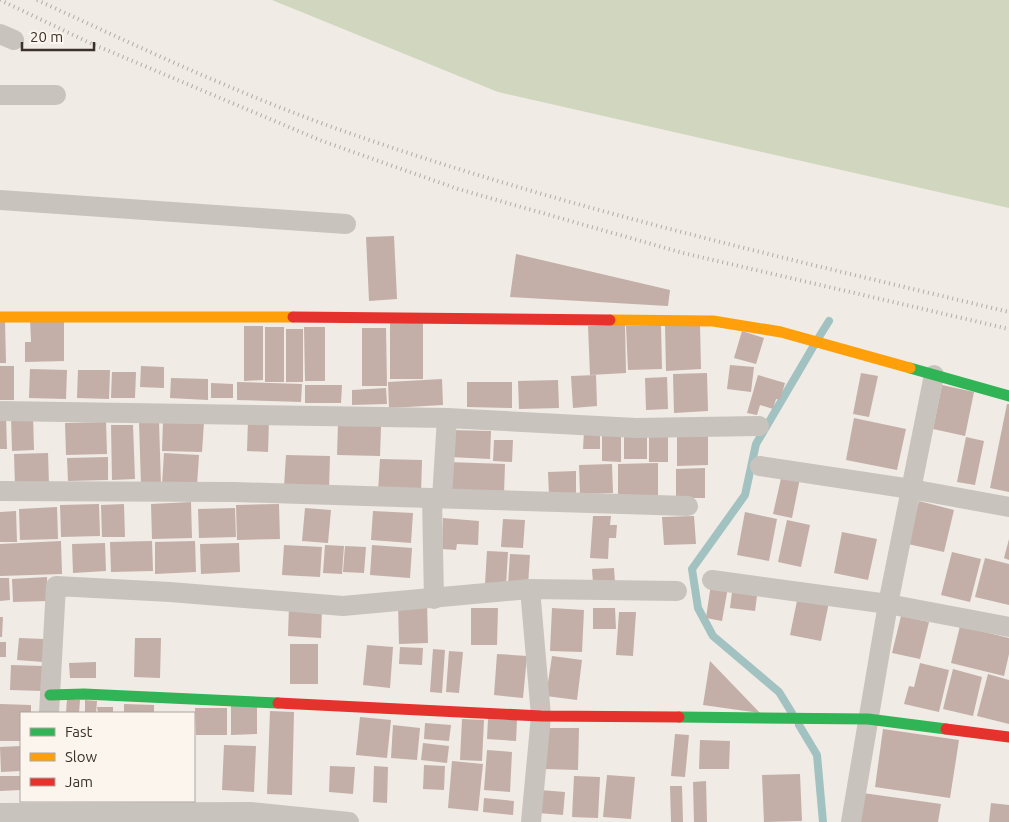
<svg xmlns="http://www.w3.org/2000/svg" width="1009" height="822" viewBox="0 0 1009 822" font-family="Ubuntu,sans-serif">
<rect width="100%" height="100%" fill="#f0ebe5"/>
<path fill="#d1d6bf" d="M272 0H1009V208L498 92Z"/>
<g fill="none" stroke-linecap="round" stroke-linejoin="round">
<g stroke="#a1c2c1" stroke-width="8">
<path d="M819 337 829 321"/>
<path d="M792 713 779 692 713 636 698 608 692 569 745 495 756 444 813 347"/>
<path d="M799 725 817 755 823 822"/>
</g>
</g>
<g fill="#c3afa7">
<path d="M394 236 397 299 369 301 366 237Z"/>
<path d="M516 254 670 290 668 306 510 297Z"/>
<path d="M30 318H64V361L25 362V342H31Z"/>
<path d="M0 320H5L6 363H0Z"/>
<rect x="390" y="322" width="33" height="57"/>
<path d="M625 324 626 373 590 375 588 326Z"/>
<path d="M700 324 701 369 666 371 665 325Z"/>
<path d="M661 325 662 369 628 370 626 326Z"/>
<path d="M244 326H263V380L244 381Z"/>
<rect x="265" y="327" width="19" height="55"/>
<path d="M304 327H325V381H305Z"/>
<path d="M362 328H386L387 386H362Z"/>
<rect x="286" y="329" width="17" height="53"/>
<path d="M742 331 764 338 756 364 734 358Z"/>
<path d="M730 365 754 367 751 392 727 389Z"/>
<rect x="0" y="366" width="14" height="34"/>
<path d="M141 366 164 367V388L140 387Z"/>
<path d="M30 369 67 370 66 399 29 398Z"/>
<path d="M78 370H110L109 399 77 398Z"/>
<path d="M112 372H136L135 398H111Z"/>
<path d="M707 373 708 411 674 413 673 374Z"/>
<path d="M861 373 878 376 869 417 853 414Z"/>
<path d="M596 375 597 406 573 408 571 376Z"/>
<path d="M758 375 785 383 780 400 776 399 773 409 760 405 757 415 747 413Z"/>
<path d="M667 377 668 409 646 410 645 378Z"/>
<path d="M171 378 208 379V400L170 398Z"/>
<path d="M442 379 443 405 389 408 388 382Z"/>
<path d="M558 380 559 408 519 409 518 381Z"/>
<path d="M237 382 302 384 301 402 237 400Z"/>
<path d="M467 382H512V408L467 407Z"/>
<path d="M211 383 233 384V398H211Z"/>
<path d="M305 385H342L341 403H305Z"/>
<path d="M942 385 974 392 965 436 933 429Z"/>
<path d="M386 388 387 404 352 405V390Z"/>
<path d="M1007 404H1009V492L990 488Z"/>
<path d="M33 415 34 450 12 451 11 416Z"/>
<path d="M0 416H6L7 449H0Z"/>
<path d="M854 418 906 429 897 470 846 460Z"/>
<path d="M248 420 269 421 268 452 247 451Z"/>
<path d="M159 421 161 486H141L139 422Z"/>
<path d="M163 421 204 422 202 452 162 451Z"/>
<path d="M106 422 107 454 66 455 65 423Z"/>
<path d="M111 425H133L135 479 112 480Z"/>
<path d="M338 425 381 426 380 456 337 455Z"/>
<path d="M450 430 491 431 490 459 450 457Z"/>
<path d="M602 430H621V462L602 461Z"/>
<path d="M584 431H600V449H583Z"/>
<rect x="624" y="431" width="23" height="28"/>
<path d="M677 435H708V465L677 466Z"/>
<path d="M668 436V462H649V437Z"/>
<path d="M966 437 984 441 975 485 957 482Z"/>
<path d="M494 440H513L512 462 493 461Z"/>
<path d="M48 453 49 484 15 485 14 454Z"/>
<path d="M164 453 199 455 197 486 162 485Z"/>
<path d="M286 455 330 456 329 489 284 487Z"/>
<path d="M108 457V480L68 481 67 458Z"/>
<path d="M380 459 422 460 421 494 378 492Z"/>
<path d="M448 462 505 464 504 494 447 492Z"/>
<path d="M658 463V495H618V464Z"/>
<path d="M612 464 613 493 580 494 579 465Z"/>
<path d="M705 468V498H676V469Z"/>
<path d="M576 471V494L549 495 548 472Z"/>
<path d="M782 474 800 478 792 518 773 514Z"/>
<path d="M919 501 954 510 944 552 908 544Z"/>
<path d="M191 502 192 538 152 539 151 504Z"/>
<path d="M99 504 100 536 61 537 60 505Z"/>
<path d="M124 504 125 537H102L101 505Z"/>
<path d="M279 504 280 539 237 540 236 505Z"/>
<path d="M57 507 58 539 20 540 19 509Z"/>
<path d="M235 508 236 537 199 538 198 509Z"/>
<path d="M305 508 331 510 328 543 302 541Z"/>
<path d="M16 511 17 542H0V512Z"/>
<path d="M373 511 413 513 411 543 371 540Z"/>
<path d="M745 512 777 519 769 561 737 555Z"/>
<path d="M593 516H611L610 525H617L616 538H609L608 559 590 558Z"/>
<path d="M694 516 696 544 664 545 662 517Z"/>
<path d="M443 518 479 521 478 545 457 544 456 550 442 549Z"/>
<path d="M503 519 525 520 523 548 501 547Z"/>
<path d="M787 520 810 525 801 567 778 562Z"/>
<path d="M842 532 877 539 868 580 834 573Z"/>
<path d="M1009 539V560L1004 558Z"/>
<path d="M61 541 62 574 0 576V544Z"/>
<path d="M152 541 153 571 111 572 110 542Z"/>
<path d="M195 541 196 572 155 574V542Z"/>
<path d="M105 543 106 571 73 573 72 544Z"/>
<path d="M239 543 240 572 201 574 200 544Z"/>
<path d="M284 545 322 547 320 577 282 575Z"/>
<path d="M325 545 344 546 342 574 323 573Z"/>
<path d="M372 545 412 548 410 578 370 575Z"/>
<path d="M345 546 366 547 364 573 343 572Z"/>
<path d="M487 551 508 552 506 585 485 584Z"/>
<path d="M952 552 981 559 970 602 941 595Z"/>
<path d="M510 554 530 555 528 586 508 585Z"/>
<path d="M985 558 1009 564V605L975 597Z"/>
<path d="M614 568 615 583 593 584 592 569Z"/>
<path d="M47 577 48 601 13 602 12 579Z"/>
<path d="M0 578H9L10 600 0 601Z"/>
<path d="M711 584 728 587 722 621 706 618Z"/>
<path d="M732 592 757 596 755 611 730 608Z"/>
<path d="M798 596 829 602 821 641 790 635Z"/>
<path d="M427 602 428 643 399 644 398 603Z"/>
<path d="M289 606 322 607 321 638 288 636Z"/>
<path d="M471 608H498L497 645H471Z"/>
<path d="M552 608 584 610 582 652 550 651Z"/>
<path d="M593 608H615L616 629H593Z"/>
<path d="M619 612H636L633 656 616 655Z"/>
<path d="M901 616 929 622 920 659 892 653Z"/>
<path d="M0 617H3L2 637H0Z"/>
<path d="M960 626 1009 638V654L1004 676 951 663Z"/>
<path d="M19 638 44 639 43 662 17 660Z"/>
<path d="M135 638H161L160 678 134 677Z"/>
<rect x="0" y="642" width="6" height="15"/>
<rect x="290" y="644" width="28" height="40"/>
<path d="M367 645 393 647 390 688 363 685Z"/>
<path d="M400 647 423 648 422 665 399 664Z"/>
<path d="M433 649 445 650 442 693 430 692Z"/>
<path d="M449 651 463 652 459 693 446 692Z"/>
<path d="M497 654 527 656 523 698 494 695Z"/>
<path d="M552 656 582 660 577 700 546 696Z"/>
<path d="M710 661 760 713 703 705Z"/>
<path d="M96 662V678H70L69 663Z"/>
<path d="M920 663 949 670 939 712 904 704 909 686 914 687Z"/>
<path d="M11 665 43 666 42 691 10 690Z"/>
<path d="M953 669 982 677 973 716 943 709Z"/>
<path d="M988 674 1009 680V724L977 716Z"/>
<path d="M67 699 80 700 79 713H66Z"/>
<path d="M85 700 97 701 96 713H85Z"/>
<path d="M0 704 31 705V713H21V741H0Z"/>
<path d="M124 704 154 705V713H124Z"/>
<path d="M231 706H257V734L231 735Z"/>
<path d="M97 707H113V713H98Z"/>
<path d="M195 708H227V735H196Z"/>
<path d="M270 711 294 712 292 795 267 794Z"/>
<path d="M360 717 391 720 387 758 356 755Z"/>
<path d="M462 719 484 720 482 761 460 760Z"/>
<path d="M488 719 517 720 516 741 487 739Z"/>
<path d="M425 723 451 725 449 741 424 739Z"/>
<path d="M393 725 420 728 417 760 391 758Z"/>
<path d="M545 728H579L578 770 544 769Z"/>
<path d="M883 729 959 740 950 798 875 787Z"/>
<path d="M675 734 689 735 685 777 671 776Z"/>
<path d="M700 740 730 741 729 769H699Z"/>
<path d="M423 743 449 746 447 763 421 760Z"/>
<path d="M224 745 256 746 254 792 222 790Z"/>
<path d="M21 746V771L1 772 0 747Z"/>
<path d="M487 750 512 752 510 792 484 790Z"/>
<path d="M452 761 483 764 478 811 448 808Z"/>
<path d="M424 765 445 766 444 790 423 789Z"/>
<path d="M330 766 355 767 353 794 329 792Z"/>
<path d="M374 766 388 767 387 803 373 802Z"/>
<path d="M800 774 802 821 764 822 762 775Z"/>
<path d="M607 775 635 777 631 819 603 817Z"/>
<path d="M0 776H21V790L0 791Z"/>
<path d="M574 776 600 777 598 818 572 817Z"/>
<path d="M706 781 707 822H694L693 782Z"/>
<path d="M670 786H682L683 822H671Z"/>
<path d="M540 790 565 792 563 815 538 813Z"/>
<path d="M863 793 941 804 938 822H858Z"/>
<path d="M484 798 514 801 513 815 483 812Z"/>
<path d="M991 803 1009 805V822H989Z"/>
</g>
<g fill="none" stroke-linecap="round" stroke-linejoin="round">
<g stroke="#c9c3be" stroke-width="20">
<path d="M0 34 14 40"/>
<path d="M0 95H56"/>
<path d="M0 200 346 224"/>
<path d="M0 411 447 418 636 428 759 426"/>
<path d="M760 466 911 489 1009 507"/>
<path d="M0 491 234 492 688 506"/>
<path d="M432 498 434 599"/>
<path d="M442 498 447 418"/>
<path d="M712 580 888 604 934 375"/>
<path d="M530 589 541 716 531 822"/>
<path d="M49 713 56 586 170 592 343 606 530 589 677 591"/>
<path d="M0 813 250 812 349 822"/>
<path d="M851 822 888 604 1009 627"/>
</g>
<g stroke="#30b455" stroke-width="11">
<path d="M910 368 1009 396"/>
<path d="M50 695 84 694 278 703"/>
<path d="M679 717 868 719 946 729"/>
</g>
<g stroke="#ff9f0a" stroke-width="11">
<path d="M0 317H293"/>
<path d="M610 320 713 321 781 332 910 368"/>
</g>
<g stroke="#e5322d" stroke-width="11">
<path d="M293 317 610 320"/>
<path d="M278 703 541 716 679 717"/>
<path d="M946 729 1009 737"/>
</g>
<g stroke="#b1aca8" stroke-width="4" stroke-dasharray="1 4" stroke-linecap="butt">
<path d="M0 0 90 43 322 141 458 189 683 253 1009 329"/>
<path d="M37 0C139 47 242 96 349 133 564 208 788 259 1009 312"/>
</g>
</g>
<rect x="20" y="712" width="175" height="90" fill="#fbf5ee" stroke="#aea6a0"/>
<rect x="30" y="728" width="25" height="8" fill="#30b455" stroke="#aea6a0"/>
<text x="65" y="737" font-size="15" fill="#3b302b">Fast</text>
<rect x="30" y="753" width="25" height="8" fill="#ff9f0a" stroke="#aea6a0"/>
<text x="65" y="762" font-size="15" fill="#3b302b">Slow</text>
<rect x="30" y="778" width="25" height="8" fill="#e5322d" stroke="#aea6a0"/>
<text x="65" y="787" font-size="15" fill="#3b302b">Jam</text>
<path d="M22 42v8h72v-8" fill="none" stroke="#3b302b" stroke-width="2.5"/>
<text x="30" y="42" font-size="15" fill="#3b302b" stroke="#fbf5ee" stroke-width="4" paint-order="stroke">20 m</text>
</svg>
